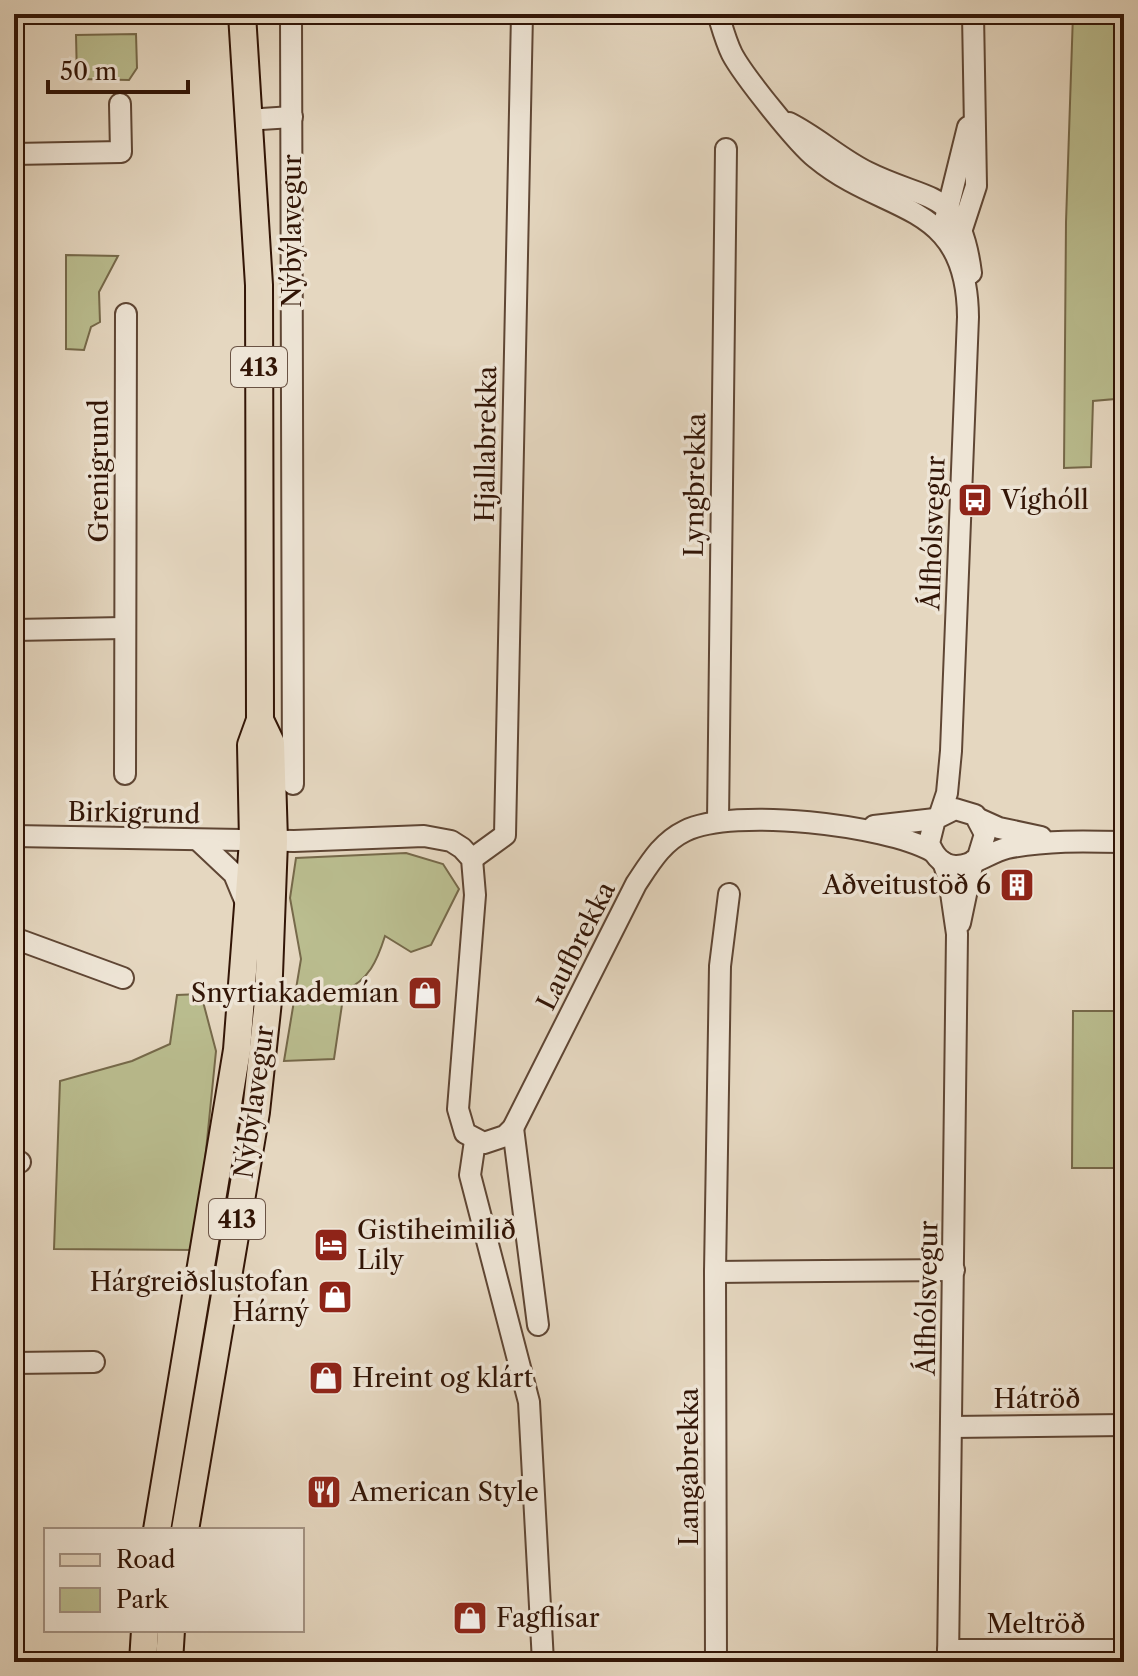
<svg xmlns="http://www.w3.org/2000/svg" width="1138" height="1676" viewBox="0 0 1138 1676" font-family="'Libre Caslon Text',serif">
<rect width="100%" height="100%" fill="#e5d7c0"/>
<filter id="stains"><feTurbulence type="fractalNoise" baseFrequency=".0025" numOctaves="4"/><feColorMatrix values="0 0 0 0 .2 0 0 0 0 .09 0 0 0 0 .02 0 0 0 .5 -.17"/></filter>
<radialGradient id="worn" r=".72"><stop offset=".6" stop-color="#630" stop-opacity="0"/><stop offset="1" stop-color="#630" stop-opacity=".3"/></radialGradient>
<g fill="#babd8f" stroke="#76694a" stroke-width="2">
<path d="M1073 14H1124V326L1123 336 1115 337V399L1093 401 1091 467 1064 468 1066 222Z"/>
<path d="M136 34 137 68 129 80 77 79 76 35Z"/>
<path d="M66 255 118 256 99 292 100 322 91 327 84 350 66 349Z"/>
<path d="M406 853 443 864 459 889 431 945 411 952 385 936C377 961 369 980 344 991L334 1059 284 1061 301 959 290 898 296 858Z"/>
<path d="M201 994 216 1051 196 1250 54 1249 60 1081 132 1061 170 1044 177 995Z"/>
<path d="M1073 1011H1124V1168H1072Z"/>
</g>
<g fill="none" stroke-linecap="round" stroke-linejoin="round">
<g stroke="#5f4634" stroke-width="24">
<g id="minor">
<path d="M291 14 293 784"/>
<path d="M718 14C722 27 726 42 732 54 743 75 798 144 816 158 886 216 967 199 968 317L951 751 947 793 940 814"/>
<path d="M247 120 292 117"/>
<path d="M789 123C817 137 839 158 867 172 931 204 960 187 971 273"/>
<path d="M14 154 121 152 120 104"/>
<path d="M945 220 968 127"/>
<path d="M960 235 976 186 973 14"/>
<path d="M14 630 124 628"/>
<path d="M125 774 126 314"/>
<path d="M979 819 999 828 1041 837"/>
<path d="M718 821 726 149"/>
<path d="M874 826 935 819"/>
<path d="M14 836 294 841 424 836 451 841 462 848 472 859 475 895 458 1109 465 1133 484 1143 505 1136 513 1128 636 884C650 863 662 842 685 831 734 807 885 825 932 851"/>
<path d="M199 841 234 874 246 903"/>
<path d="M978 857 985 834 975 815 955 809 935 819 929 843C934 855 941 865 955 866 972 867 990 852 1007 848 1046 840 1084 841 1124 842"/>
<path d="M472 859 505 835 522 14"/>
<path d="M943 862 949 879 957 934 948 1662"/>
<path d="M960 923 973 861"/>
<path d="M14 938 123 978"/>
<path d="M513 1128 538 1325"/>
<path d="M475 1141 470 1175 529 1402 543 1662"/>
<path d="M14 1161 20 1162"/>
<path d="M715 1272 954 1270"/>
<path d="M14 1363 94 1362"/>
<path d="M951 1427 1124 1425"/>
<path d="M948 1650H1124"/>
<path d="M716 1662 715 1272 720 966 729 894"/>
</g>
</g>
<g stroke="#321506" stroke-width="30">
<g id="major">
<path d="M157 1530 237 1050 253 841 251 745 260 720 259 285 242 14"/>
<path d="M185 1530 256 1112 268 1001 274 841 271 743 260 720"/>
<path d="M143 1662 145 1630"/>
<path d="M169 1662 171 1630"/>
</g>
</g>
<use href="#minor" stroke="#eee5d6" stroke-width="20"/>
<use href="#major" stroke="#e5d7c0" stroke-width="26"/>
</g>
<defs>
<g id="bus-square" transform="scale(1.8)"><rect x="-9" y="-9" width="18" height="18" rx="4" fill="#8f2418" stroke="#eee5d6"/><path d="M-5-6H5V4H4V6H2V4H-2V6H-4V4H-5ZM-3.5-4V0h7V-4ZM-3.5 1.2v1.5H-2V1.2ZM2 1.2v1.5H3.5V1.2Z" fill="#fff"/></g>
<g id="building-square" transform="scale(1.8)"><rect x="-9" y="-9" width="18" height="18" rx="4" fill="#8f2418" stroke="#eee5d6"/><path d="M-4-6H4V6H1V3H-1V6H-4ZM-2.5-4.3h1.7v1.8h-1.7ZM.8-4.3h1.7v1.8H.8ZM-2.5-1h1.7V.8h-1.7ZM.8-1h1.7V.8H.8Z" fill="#fff"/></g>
<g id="shop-square" transform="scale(1.8)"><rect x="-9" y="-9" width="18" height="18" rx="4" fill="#8f2418" stroke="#eee5d6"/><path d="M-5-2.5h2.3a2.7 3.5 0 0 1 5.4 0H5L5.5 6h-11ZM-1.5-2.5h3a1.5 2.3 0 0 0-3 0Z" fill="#fff"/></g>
<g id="hotel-square" transform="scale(1.8)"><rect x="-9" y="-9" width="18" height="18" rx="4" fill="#8f2418" stroke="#eee5d6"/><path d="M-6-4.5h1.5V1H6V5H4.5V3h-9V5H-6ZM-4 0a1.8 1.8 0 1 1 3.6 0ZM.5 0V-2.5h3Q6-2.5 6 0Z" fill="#fff"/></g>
<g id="restaurant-square" transform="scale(1.8)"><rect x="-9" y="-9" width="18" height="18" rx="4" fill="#8f2418" stroke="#eee5d6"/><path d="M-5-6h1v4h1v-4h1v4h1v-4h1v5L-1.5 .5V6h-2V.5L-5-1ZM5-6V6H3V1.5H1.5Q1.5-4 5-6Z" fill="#fff"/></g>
</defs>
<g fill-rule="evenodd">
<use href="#bus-square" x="975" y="500"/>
<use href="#building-square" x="1017" y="885"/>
<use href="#shop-square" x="425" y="993"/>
<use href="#hotel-square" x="331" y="1245"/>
<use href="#shop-square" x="335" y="1297"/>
<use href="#shop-square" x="326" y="1378"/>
<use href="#restaurant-square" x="324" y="1492"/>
<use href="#shop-square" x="470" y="1618"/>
</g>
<g text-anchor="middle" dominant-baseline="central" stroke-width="7" stroke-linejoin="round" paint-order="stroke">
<g fill="#eee5d6" stroke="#6a5344" stroke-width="2">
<rect x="231" y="347" width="56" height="40" rx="6"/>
<rect x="209" y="1199" width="56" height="40" rx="6"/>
</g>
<g font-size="24" font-weight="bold" fill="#321506">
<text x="259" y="367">413</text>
<text x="237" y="1219">413</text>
</g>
<g font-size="26" fill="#321506" stroke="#eee5d6">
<text transform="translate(292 231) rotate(-90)">Nýbýlavegur</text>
<text transform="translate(486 444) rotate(-89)">Hjallabrekka</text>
<text transform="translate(99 471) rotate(-90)">Grenigrund</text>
<text transform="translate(695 485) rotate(-89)">Lyngbrekka</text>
<text transform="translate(933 533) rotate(-88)">Álfhólsvegur</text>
<text transform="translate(134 813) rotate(1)">Birkigrund</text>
<text transform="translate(576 946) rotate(-63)">Laufbrekka</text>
<text transform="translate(254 1102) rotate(-82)">Nýbýlavegur</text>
<text transform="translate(927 1298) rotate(-89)">Álfhólsvegur</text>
<text x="1037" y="1399">Hátröð</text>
<text transform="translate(689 1467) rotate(-90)">Langabrekka</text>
<text x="1036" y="1624">Meltröð</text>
</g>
<g font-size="26" fill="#321506" stroke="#eee5d6" text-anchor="start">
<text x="1001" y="500">Víghóll</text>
<text x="991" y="885" text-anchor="end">Aðveitustöð 6</text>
<text x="399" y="993" text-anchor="end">Snyrtiakademían</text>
<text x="357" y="1230">Gistiheimilið<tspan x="357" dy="30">Lily</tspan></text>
<text x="309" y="1282" text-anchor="end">Hárgreiðslustofan<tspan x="309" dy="30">Hárný</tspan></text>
<text x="352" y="1378">Hreint og klárt</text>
<text x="350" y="1492">American Style</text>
<text x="496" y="1618">Fagflísar</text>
</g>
</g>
<rect width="1138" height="1676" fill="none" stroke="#e5d7c0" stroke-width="48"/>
<rect x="16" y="16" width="1106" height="1644" fill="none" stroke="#321506" stroke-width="4"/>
<rect x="24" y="24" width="1090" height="1628" fill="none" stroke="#321506" stroke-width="2"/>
<rect x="44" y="1528" width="260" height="104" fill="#eee5d6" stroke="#a39283" stroke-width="2"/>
<rect x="60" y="1554" width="40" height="12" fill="#e5d7c0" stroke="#a39283" stroke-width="2"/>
<text x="116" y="1568" font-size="24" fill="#321506">Road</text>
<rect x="60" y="1588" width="40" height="24" fill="#babd8f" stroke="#a39283" stroke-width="2"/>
<text x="116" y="1608" font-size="24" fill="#321506">Park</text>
<path d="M48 80v12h140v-12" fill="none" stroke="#321506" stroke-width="4"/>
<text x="60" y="80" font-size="24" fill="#321506" stroke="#eee5d6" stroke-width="6" paint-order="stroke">50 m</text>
<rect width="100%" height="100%" filter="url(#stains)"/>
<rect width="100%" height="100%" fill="url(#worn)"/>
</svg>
